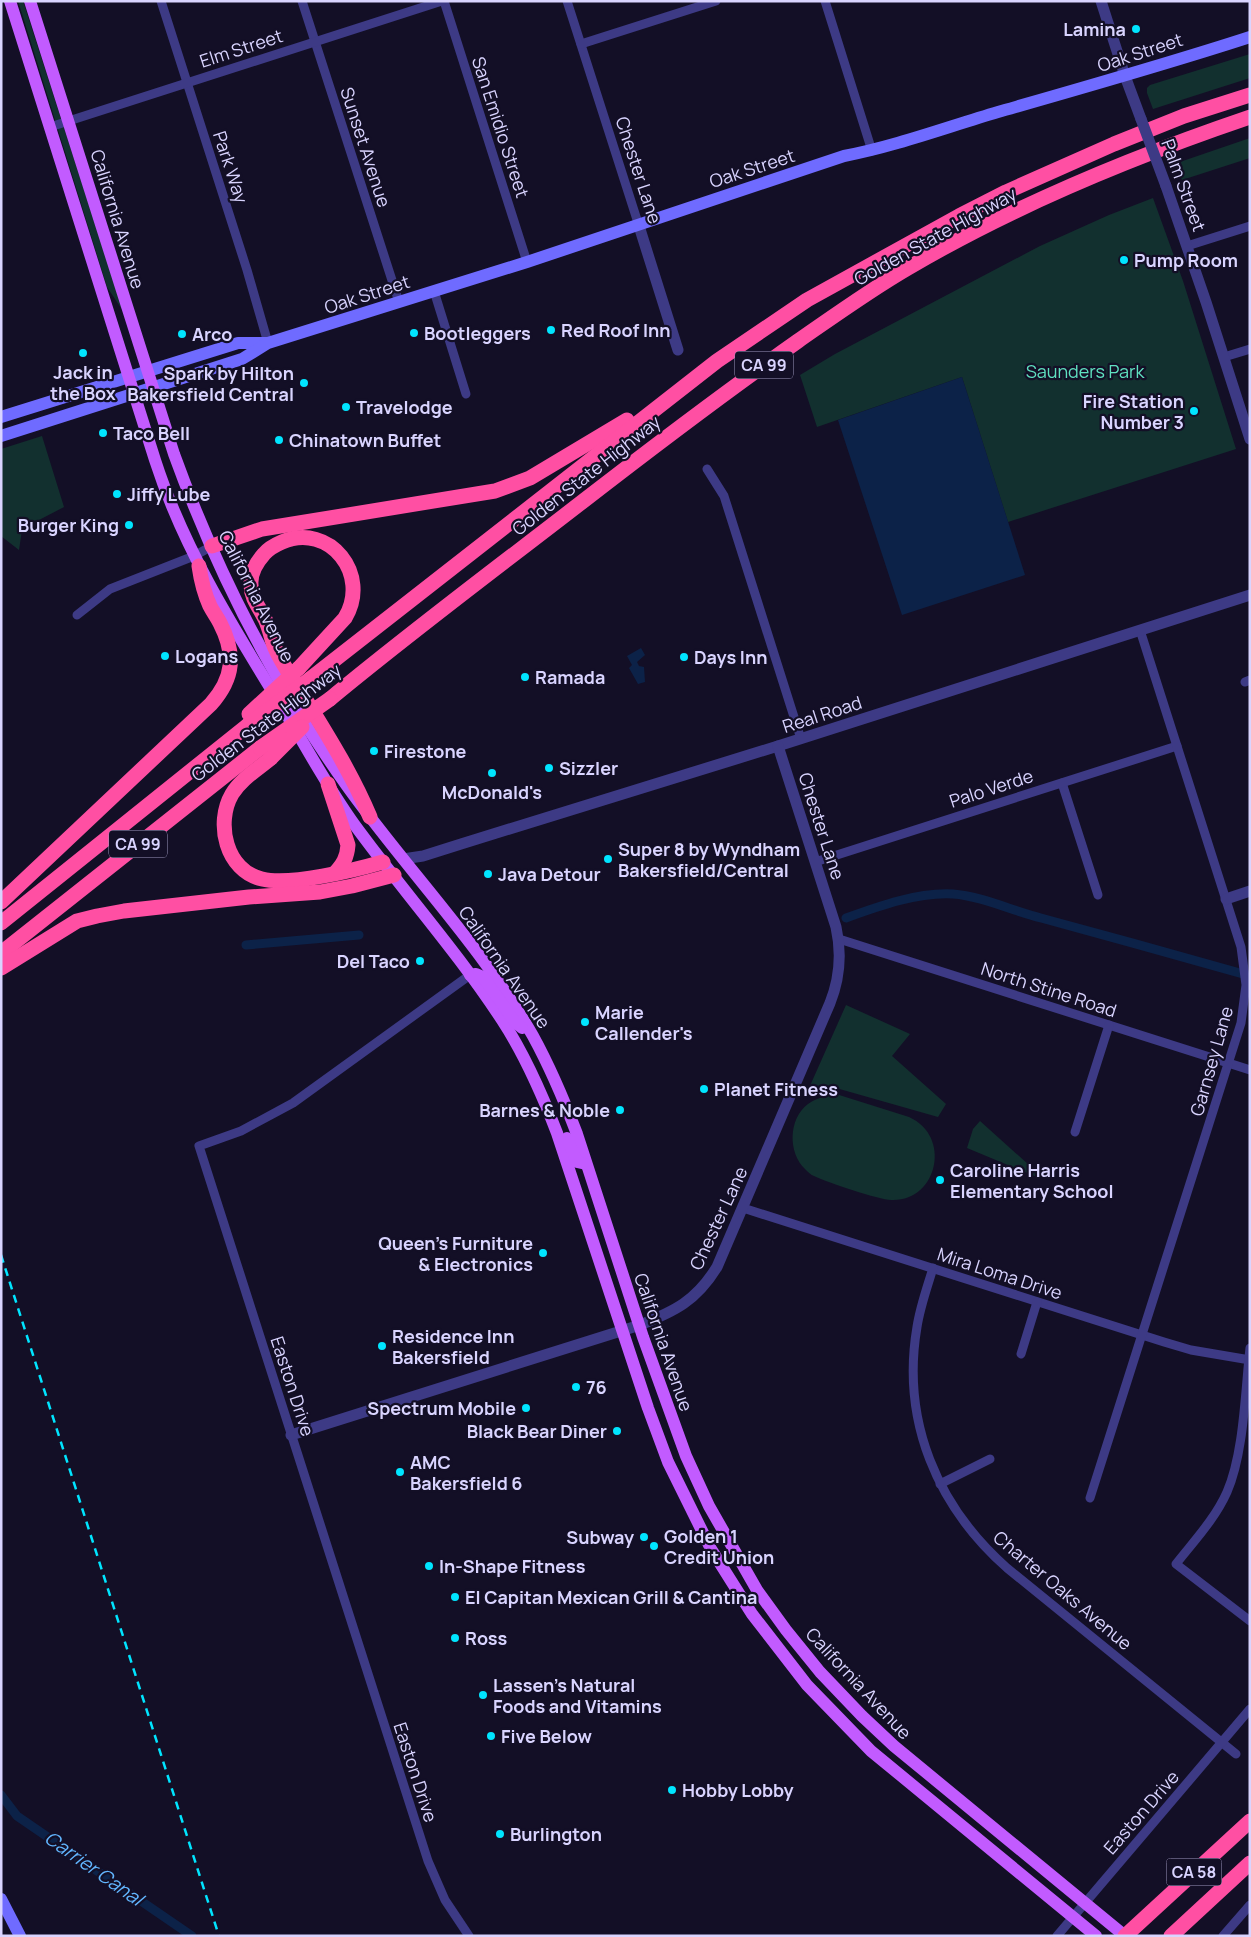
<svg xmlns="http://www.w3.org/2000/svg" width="1251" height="1937" viewBox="0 0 1251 1937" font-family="Manrope,sans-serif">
<rect width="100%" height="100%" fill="#130f26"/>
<g fill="#12302f">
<path d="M18 1H23L123 311 107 287Z"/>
<path d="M1250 54V78L1153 109 1147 93V88L1150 85Z"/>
<path d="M1250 138V158L1182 180 1174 164Z"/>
<path d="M1153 198 1183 281 1236 449 1008 522 962 377 817 427 800 375 835 354 1040 246 1109 215Z"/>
<path d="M42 436 64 507 39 520 23 523 19 550 1 536V449Z"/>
<path d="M846 1005 910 1034 892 1056 946 1104 938 1117 836 1088H809Z"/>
<path d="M836 1094 909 1117C952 1136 938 1202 891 1200 880 1200 826 1182 814 1176 811 1175 808 1172 805 1169 788 1153 788 1119 808 1104 816 1098 826 1096 836 1094Z"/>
<path d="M980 1121 1039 1174 1037 1177 967 1148 973 1129Z"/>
</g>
<g fill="#0c2248">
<path d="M962 377 1025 575 902 615 838 420Z"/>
<path d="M641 648 645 655 637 662 639 666 644 667 645 682 638 684 629 668 632 665 627 656Z"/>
</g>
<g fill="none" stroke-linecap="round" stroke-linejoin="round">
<g stroke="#0c2248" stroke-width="9">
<path d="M846 918C879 906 918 892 953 894 981 896 1013 911 1041 918 1111 937 1180 956 1250 976"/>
<path d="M246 945 359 935"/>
<path d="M1 1795 17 1816 192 1936"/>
</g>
<g stroke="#3d3a85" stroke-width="9">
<path d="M161 1 247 270 268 343"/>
<path d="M302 1 399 302"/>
<path d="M444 1 527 262"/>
<path d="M567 1 639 226"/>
<path d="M825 1 872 151"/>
<path d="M581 44 716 1"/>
<path d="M50 127 442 1"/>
<path d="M1187 246 1250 226"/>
<path d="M434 291 466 394"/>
<path d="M1224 357 1250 349"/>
<path d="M707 469 724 496 801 739"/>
<path d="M77 615 110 589 194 556 212 546"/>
<path d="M1245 682 1250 680"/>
<path d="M1062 783 1098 895"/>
<path d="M815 862 1177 746"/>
<path d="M839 939 1250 1070"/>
<path d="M1075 1132 1109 1025"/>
<path d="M743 1208 1164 1342 1191 1350 1250 1360"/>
<path d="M933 1268C927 1288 920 1307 917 1327 901 1421 937 1506 1007 1568L1236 1754"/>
<path d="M1250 1348C1245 1392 1244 1453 1227 1492 1215 1519 1194 1541 1176 1564L1250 1621"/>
<path d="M1021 1354 1037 1302"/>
<path d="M940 1484 990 1459"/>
<path d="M1090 1498 1241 1023 1246 985 1241 947 1140 630"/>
<path d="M469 1936 445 1900 428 1861 199 1146 241 1131 293 1103 470 975"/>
<path d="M1057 1936 1250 1709"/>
<path d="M1223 1936 1250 1905"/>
</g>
<g stroke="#3d3a85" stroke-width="11">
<path d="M1101 1 1125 76 1141 119"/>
<path d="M1166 186 1206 302 1250 439"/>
<path d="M639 226 678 350"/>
<path d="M403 859 423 856 461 844 778 746 1250 595"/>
<path d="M1226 899 1250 891"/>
<path d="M291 1435 640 1325C675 1311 696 1301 717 1267L830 1003C840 978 842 954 836 927L778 746"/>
</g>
<g stroke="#6f6bff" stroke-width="12">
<path d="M1 417 238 343H267"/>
<path d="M1 436 242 359 268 343 527 262 844 156C896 146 947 127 998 112 1082 88 1167 64 1250 37"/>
<path d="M1 1899 20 1936"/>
</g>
<g stroke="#c25bff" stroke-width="12">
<path d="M10 1 155 460C183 547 231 624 279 702 304 743 326 785 354 824 402 890 457 951 502 1020 525 1055 542 1094 557 1133L648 1408 668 1462 711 1549 752 1614 807 1685 871 1751 1096 1936"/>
<path d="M30 1 174 454C216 570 275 685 347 786 407 870 481 945 533 1036 550 1067 564 1100 577 1134L643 1337 686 1456 709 1506 757 1590 786 1630 820 1672 862 1716 894 1746 1125 1936"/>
<path d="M470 975 476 974 483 977 515 1022 522 1028"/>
<path d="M567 1138 577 1162 586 1164"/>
</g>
<g stroke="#ff4fa3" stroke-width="15">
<path d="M212 546 262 529 495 491 530 478 627 420"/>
<path d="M299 668 345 618C371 575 330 522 282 542 275 545 269 548 264 554 256 563 250 573 251 585 251 599 260 608 265 619 270 629 271 639 275 648 282 665 295 681 304 697 328 736 352 774 370 817"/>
<path d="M310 679 717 361 807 300 959 216 1006 192 1114 144 1184 116 1250 95"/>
<path d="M330 699C412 631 498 567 582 502 653 447 724 393 798 341 834 316 870 290 908 268 1015 205 1132 157 1250 117"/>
<path d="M271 758C258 769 241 779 232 794 215 823 226 871 262 879 290 886 355 870 383 862"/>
<path d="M328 784 348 845C347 858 343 864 335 873"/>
<path d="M1 902 211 704C234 678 236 654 220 623 217 617 213 612 210 606 204 593 201 580 199 566"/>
<path d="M1 923 248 725"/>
<path d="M1 953 260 748"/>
<path d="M1 968 77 921 97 916 124 911 249 897 320 892 352 886 394 875"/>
<path d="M1125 1936 1250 1821"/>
<path d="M1171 1936 1250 1863"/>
</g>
<path stroke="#00e5ff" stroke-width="2.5" stroke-dasharray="8 6" stroke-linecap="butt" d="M1 1255 219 1936"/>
<path stroke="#3d3a85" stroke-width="11" d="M1141 119 1166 186"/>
<g stroke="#ff4fa3" stroke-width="15">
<path d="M249 714 299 668"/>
<path d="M248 725 310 679"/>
<path d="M260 748 330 699"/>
<path d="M271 758 302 727"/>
</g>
</g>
<g fill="#00e5ff" stroke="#130f26" stroke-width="2">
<circle cx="1136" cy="29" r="5"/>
<circle cx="1124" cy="260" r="5"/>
<circle cx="551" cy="330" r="5"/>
<circle cx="414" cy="333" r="5"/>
<circle cx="182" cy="334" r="5"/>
<circle cx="83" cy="353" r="5"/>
<circle cx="304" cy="383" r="5"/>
<circle cx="346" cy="407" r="5"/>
<circle cx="1194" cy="411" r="5"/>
<circle cx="103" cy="433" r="5"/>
<circle cx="279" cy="440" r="5"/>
<circle cx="117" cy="494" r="5"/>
<circle cx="129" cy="525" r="5"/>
<circle cx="165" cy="656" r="5"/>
<circle cx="684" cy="657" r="5"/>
<circle cx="525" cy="677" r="5"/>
<circle cx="374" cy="751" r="5"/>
<circle cx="549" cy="768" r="5"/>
<circle cx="492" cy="773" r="5"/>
<circle cx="608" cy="859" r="5"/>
<circle cx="488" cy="874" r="5"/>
<circle cx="420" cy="961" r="5"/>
<circle cx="585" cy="1022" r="5"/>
<circle cx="704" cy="1089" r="5"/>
<circle cx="620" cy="1110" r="5"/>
<circle cx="940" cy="1180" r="5"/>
<circle cx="543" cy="1253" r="5"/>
<circle cx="382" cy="1346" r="5"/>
<circle cx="576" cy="1387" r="5"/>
<circle cx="526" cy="1408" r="5"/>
<circle cx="617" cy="1431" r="5"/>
<circle cx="400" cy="1472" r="5"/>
<circle cx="644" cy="1537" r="5"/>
<circle cx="654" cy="1546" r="5"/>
<circle cx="429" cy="1566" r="5"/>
<circle cx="455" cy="1597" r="5"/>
<circle cx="455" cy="1638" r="5"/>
<circle cx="483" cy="1695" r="5"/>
<circle cx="491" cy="1736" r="5"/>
<circle cx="672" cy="1790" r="5"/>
<circle cx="500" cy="1834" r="5"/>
</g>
<g text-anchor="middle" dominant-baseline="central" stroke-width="4.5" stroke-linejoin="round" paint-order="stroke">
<g fill="#130f26" stroke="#9e99be" stroke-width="1">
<rect x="735" y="351.5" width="58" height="27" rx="4"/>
<rect x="109" y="830.5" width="58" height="27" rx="4"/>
<rect x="1166.5" y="1858.5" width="55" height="27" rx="4"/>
</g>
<g font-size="16" font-weight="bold" fill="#d9d4ff">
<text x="764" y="365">CA 99</text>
<text x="138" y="844">CA 99</text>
<text x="1194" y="1872">CA 58</text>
</g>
<g font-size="18" font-weight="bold" fill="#d9d4ff" stroke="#130f26" text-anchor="start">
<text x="1126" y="29" text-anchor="end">Lamina</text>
<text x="1134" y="260">Pump Room</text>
<text x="561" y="330">Red Roof Inn</text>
<text x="424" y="333">Bootleggers</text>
<text x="192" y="334">Arco</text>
<text x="83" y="372" text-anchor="middle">Jack in<tspan x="83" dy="21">the Box</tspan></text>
<text x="294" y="373" text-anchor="end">Spark by Hilton<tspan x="294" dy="21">Bakersfield Central</tspan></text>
<text x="1184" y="401" text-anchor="end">Fire Station<tspan x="1184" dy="21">Number 3</tspan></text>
<text x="356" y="407">Travelodge</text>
<text x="113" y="433">Taco Bell</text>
<text x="289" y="440">Chinatown Buffet</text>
<text x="127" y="494">Jiffy Lube</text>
<text x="119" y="525" text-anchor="end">Burger King</text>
<text x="175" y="656">Logans</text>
<text x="694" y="657">Days Inn</text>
<text x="535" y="677">Ramada</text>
<text x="384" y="751">Firestone</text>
<text x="559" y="768">Sizzler</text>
<text x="492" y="792" text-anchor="middle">McDonald's</text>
<text x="618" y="849">Super 8 by Wyndham<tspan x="618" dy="21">Bakersfield/Central</tspan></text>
<text x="498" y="874">Java Detour</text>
<text x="410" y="961" text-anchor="end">Del Taco</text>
<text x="595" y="1012">Marie<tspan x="595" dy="21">Callender's</tspan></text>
<text x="714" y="1089">Planet Fitness</text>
<text x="610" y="1110" text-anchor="end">Barnes &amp; Noble</text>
<text x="950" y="1170">Caroline Harris<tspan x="950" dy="21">Elementary School</tspan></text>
<text x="533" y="1243" text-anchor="end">Queen's Furniture<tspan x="533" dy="21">&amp; Electronics</tspan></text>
<text x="392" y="1336">Residence Inn<tspan x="392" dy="21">Bakersfield</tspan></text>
<text x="586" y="1387">76</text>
<text x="516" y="1408" text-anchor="end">Spectrum Mobile</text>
<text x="607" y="1431" text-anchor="end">Black Bear Diner</text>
<text x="410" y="1462">AMC<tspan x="410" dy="21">Bakersfield 6</tspan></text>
<text x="664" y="1536">Golden 1<tspan x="664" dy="21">Credit Union</tspan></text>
<text x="634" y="1537" text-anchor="end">Subway</text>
<text x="439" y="1566">In-Shape Fitness</text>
<text x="465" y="1597">El Capitan Mexican Grill &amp; Cantina</text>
<text x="465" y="1638">Ross</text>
<text x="493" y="1685">Lassen's Natural<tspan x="493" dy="21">Foods and Vitamins</tspan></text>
<text x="501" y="1736">Five Below</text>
<text x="682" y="1790">Hobby Lobby</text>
<text x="510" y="1834">Burlington</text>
</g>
<g font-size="18" fill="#d9d4ff" stroke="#130f26">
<text transform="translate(241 48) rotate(-18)">Elm Street</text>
<text transform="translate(1140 52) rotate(-18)">Oak Street</text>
<text transform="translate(501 127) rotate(72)">San Emidio Street</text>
<text transform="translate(366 147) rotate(72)">Sunset Avenue</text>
<text transform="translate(231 167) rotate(72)">Park Way</text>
<text transform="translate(752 168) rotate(-18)">Oak Street</text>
<text transform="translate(639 170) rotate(72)">Chester Lane</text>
<text transform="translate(1184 185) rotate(70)">Palm Street</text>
<text transform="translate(118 219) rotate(73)">California Avenue</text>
<text transform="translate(935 236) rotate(-29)">Golden State Highway</text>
<text transform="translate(367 294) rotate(-18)">Oak Street</text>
<text transform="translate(586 475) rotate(-38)">Golden State Highway</text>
<text transform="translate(257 596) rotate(63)">California Avenue</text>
<text transform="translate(822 714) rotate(-18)">Real Road</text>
<text transform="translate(266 722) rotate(-37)">Golden State Highway</text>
<text transform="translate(991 788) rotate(-18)">Palo Verde</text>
<text transform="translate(822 826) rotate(72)">Chester Lane</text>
<text transform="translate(505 967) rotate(55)">California Avenue</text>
<text transform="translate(1049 989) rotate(18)">North Stine Road</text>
<text transform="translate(1211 1061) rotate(-74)">Garnsey Lane</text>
<text transform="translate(718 1218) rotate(-65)">Chester Lane</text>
<text transform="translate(1000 1273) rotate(18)">Mira Loma Drive</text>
<text transform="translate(664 1342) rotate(71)">California Avenue</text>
<text transform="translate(293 1386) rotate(72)">Easton Drive</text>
<text transform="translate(1063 1590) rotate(40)">Charter Oaks Avenue</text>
<text transform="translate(859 1683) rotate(47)">California Avenue</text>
<text transform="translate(416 1772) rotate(72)">Easton Drive</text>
<text transform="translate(1141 1812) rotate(-49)">Easton Drive</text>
</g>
<g font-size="18" fill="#5fe0c0" stroke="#130f26">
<text x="1085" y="371">Saunders Park</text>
</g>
<g font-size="19" font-style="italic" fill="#62b6ff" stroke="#130f26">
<text transform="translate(94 1868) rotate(35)">Carrier Canal</text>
</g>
</g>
<rect width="1251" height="1937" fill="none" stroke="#d9d4ff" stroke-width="5"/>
</svg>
